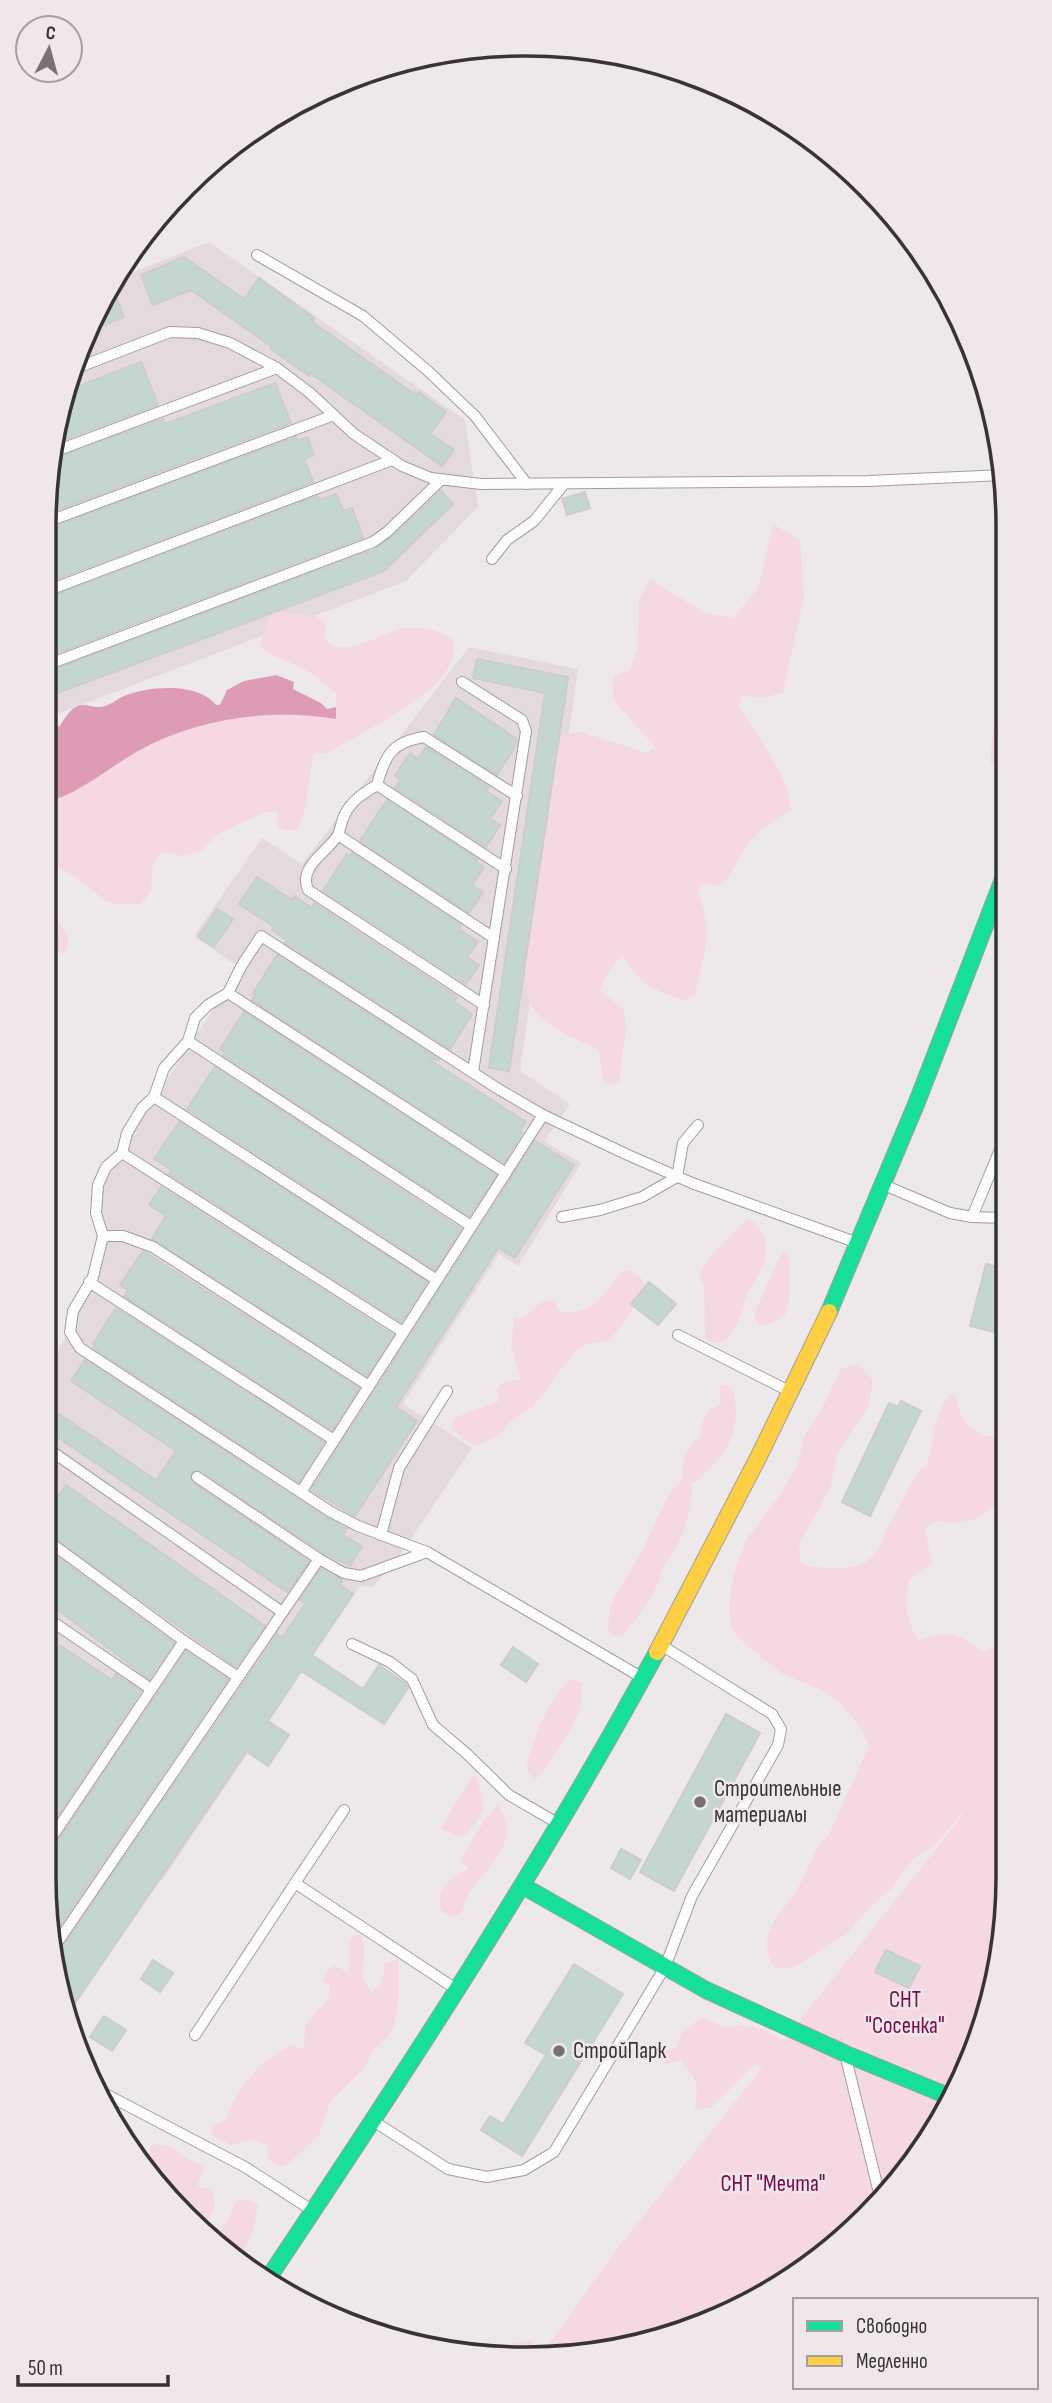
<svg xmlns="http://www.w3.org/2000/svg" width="1052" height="2403" viewBox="0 0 1052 2403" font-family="'Sofia Sans Condensed',sans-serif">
<rect width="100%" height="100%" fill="#ede9eb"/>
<g fill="#e4d9dd">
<path d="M209 242 465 420 478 507 406 581 44 719V526L69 371 111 281Z"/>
<path d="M469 647 578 669 520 1071 570 1104 544 1141 581 1163 518 1266 499 1254 403 1404 472 1448 391 1568 372 1587 360 1586 269 1721 289 1735 268 1766 247 1754 162 1881 158 1879 67 2016 44 1877V1370L62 1344 96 1278 97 1188 240 968 194 936 262 838 302 864Z"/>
</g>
<g fill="#f6d8e3">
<path d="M773 524 800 540 804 598 783 692 763 698 742 696 739 706C757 736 790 776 791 810 774 821 755 831 745 849 735 864 734 873 720 886L702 884 698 892C714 934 704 954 695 995L687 1001C651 990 643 986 622 955L605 977 600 991 624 1009 626 1030 619 1081 610 1085 603 1080 599 1050C579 1040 544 1027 532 1007 510 969 550 781 562 734L581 732 648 753 655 747 615 702 612 691 614 676 630 670 638 647 639 599 650 579 705 613 733 618 758 588Z"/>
<path d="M278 612 316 616 327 624 324 639 334 647C340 647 348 648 355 646 376 641 393 626 416 628 431 629 454 632 454 648 454 660 447 672 439 681 414 707 358 735 326 754L315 753C307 776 310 811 297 830H284L278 826 277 812H265L217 835 201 851 183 856 163 852 153 863 151 891 141 904C131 904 116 906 107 901 85 888 71 867 44 864V803C77 795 108 768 138 751 196 718 271 708 336 719V694C327 687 319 678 309 672 294 662 273 659 260 647L268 619 272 613Z"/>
<path d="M1005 671V765L996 766 990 762 996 704Z"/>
<path d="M44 911C58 922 77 935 64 954L44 947Z"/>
<path d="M747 1219C762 1224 770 1243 765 1259 761 1273 751 1285 746 1298 740 1316 731 1358 705 1338L704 1285 699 1275 708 1259Z"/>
<path d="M786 1251 790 1257 789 1299 785 1315 772 1323 759 1326 755 1318 756 1309 782 1252Z"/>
<path d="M623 1270C632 1270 645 1277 645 1287L629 1316 610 1340 585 1345 575 1351 533 1407 511 1421 499 1436 475 1446 452 1430 453 1418 499 1401 497 1391 501 1383 521 1379 511 1347 514 1317 523 1319C534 1309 541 1297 557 1301V1310C589 1320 606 1292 623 1270Z"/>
<path d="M858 1364 873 1380 869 1405 838 1453 830 1489 799 1544 801 1562 810 1567 847 1568 862 1564 873 1556 881 1545 886 1530 919 1470 926 1467C935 1440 932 1418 950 1394L956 1395 962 1419 984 1437 1007 1434V1506L991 1509 979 1518 959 1523 935 1521 925 1528 932 1563 909 1580C905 1602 905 1621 919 1640 952 1630 954 1632 983 1651L1008 1643V1877L983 2032 944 2118 889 2195 767 2295 681 2334 589 2355 542 2354 616 2250 762 2068 756 2063 712 2107 695 2110C697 2088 700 2080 683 2064V2059L663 2066 667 2050 677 2048 682 2032 702 2017 725 2027 743 2025 761 2029 784 2040 956 1824 966 1808 933 1847 913 1859 893 1887 868 1909 848 1933 797 1966C787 1969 780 1970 771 1964 770 1957 766 1949 767 1942 770 1921 785 1908 796 1891 808 1872 813 1849 829 1834L869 1746 861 1729 840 1702 823 1691 781 1673 737 1637 730 1624 729 1605 733 1577 746 1540 782 1492 798 1464 804 1437 824 1404 841 1369Z"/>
<path d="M720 1385H725L734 1391C741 1435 727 1454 695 1482H692C692 1515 683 1539 665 1565 661 1571 660 1580 657 1586 648 1604 635 1621 622 1636L610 1635 608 1627 610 1608 616 1594 643 1549 669 1494 681 1481 684 1458 694 1439H699C703 1424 702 1408 720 1405Z"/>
<path d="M570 1679 582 1683C585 1718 561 1744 543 1771L536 1779H534L527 1771V1763C537 1732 546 1702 570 1679Z"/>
<path d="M477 1776 484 1809 474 1825 467 1833 460 1837 441 1829 442 1826 471 1777Z"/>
<path d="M497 1805 499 1806C521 1843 490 1864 470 1892 466 1898 464 1906 462 1912L453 1917 442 1912C433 1888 450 1880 467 1869L468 1866 463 1864 461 1858 484 1821Z"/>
<path d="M354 1934 361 1935C366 1949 364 1962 361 1977L372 1992 382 1982 385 1964 394 1960H399V1998L395 2023 390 2033 374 2049 363 2070 330 2102 318 2137 289 2163 279 2167 269 2160 267 2145 251 2140 231 2145 212 2135 211 2127 226 2119C237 2087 261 2059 292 2045L304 2049 305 2025 330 1997 329 1984 322 1982 328 1969 335 1966 349 1972 350 1941Z"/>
<path d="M152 2144 173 2147 185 2157 205 2166 198 2184 200 2188 209 2187 214 2193 215 2204 206 2229 163 2195 157 2186 159 2175 156 2166 144 2163Z"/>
<path d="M243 2199 253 2201 258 2206C255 2223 252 2239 242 2253H234L214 2237 228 2220 236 2202Z"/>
<path d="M531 2340 534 2342 530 2353 486 2352 492 2346Z"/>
</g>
<path fill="#de9bb6" d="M276 675 294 682 293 689 321 703 327 709 336 707V719C271 708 196 718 138 751 108 768 78 795 44 803V730L60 726C65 718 72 705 83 705 91 705 96 709 105 706 112 704 117 699 124 696 149 686 198 682 216 705H220L227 690 244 681Z"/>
<g fill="#c4d7ce" stroke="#ccc" stroke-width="2">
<path d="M184 257 244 299 259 278 314 318 312 322 416 395 418 392 446 412 430 434 454 450 442 466 310 373 309 376 271 349V346L191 290 153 305 141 275Z"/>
<path d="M116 297 124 317 87 332 100 304Z"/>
<path d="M141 362 158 405 58 442 66 391Z"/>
<path d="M275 383 291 423 46 514 55 458 163 419 165 424Z"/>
<path d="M296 437 297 441 307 437 314 455 304 459 313 482 44 584V530Z"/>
<path d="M441 491 453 504 384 571 44 698V673L369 551 370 553 392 537Z"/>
<path d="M585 492 590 508 567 515 562 499Z"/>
<path d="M336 494 343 511 352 508 363 538 44 658V599L318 496 320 500Z"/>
<path d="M477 659 568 677 509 1071 489 1068 545 693 473 678Z"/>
<path d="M456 698 517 739 516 745 497 775 434 735Z"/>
<path d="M426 747 489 787 486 791 502 801 490 819 500 825 486 847 395 788 401 780 395 776 410 753 418 759Z"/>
<path d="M387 800 478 859 476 862 484 867 472 885 483 892 469 913 360 841Z"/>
<path d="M352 853 461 925 459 929 478 942 467 957 479 965 466 984 323 891 347 854 350 856Z"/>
<path d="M257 877 292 900 294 896 312 908 314 903 457 997 454 1002 472 1014 450 1049 285 943 287 940 272 930 274 927 239 904Z"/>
<path d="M217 909 233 919 214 947 198 937Z"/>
<path d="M277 955 440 1060 427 1058 526 1122 520 1131 522 1133 504 1163 252 1000 255 995 253 993Z"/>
<path d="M244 1012 496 1175 469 1216 223 1055 225 1052 220 1049Z"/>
<path d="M215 1067 461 1229 435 1270 187 1109Z"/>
<path d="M179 1122 427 1282 401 1322 169 1174 172 1170 154 1159Z"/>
<path d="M535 1141 574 1165 515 1258 498 1248 396 1407 417 1421 355 1516 311 1490Z"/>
<path d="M161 1187 393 1335 367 1376 152 1239 166 1216 149 1205Z"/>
<path d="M143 1251 359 1388 332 1430 124 1296 128 1290 120 1285Z"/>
<path d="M986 1264 1006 1269 1007 1335 970 1326Z"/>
<path d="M649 1282 676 1304 658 1325 631 1304Z"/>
<path d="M116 1308 324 1442 299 1482 93 1348 95 1345 93 1344Z"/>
<path d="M85 1360 327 1518 347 1529 343 1535 362 1546 350 1566 323 1553 201 1471H193L190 1477 193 1483 309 1561 287 1592 44 1428V1404L156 1480 176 1451 71 1381Z"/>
<path d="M901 1401 921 1411 870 1516 842 1502 889 1403 898 1407Z"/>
<path d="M66 1485 265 1626 236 1667 44 1531V1496L53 1503Z"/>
<path d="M44 1547 174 1643 149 1679 44 1599Z"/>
<path d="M321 1569 342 1580 340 1585 353 1594 312 1655 363 1689 379 1665 406 1684 408 1688 384 1724 301 1671 268 1721 289 1735 268 1766 247 1751 67 2015 56 1953 61 1950 277 1634 282 1638 305 1604 300 1600Z"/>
<path d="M44 1635 112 1680 116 1674 141 1691 44 1836Z"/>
<path d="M513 1647 538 1664 526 1682 501 1665Z"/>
<path d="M186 1651 228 1679 53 1935 44 1877V1856L50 1853Z"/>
<path d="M726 1714 760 1733 674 1891 640 1872Z"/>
<path d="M621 1849 641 1860 630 1879 611 1868Z"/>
<path d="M886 1950 920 1966 909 1988 875 1972Z"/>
<path d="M153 1960 173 1973 160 1992 141 1979Z"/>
<path d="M574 1964 623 1994 522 2156 481 2130 490 2116 503 2124 546 2055 525 2043Z"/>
<path d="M104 2016 126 2030 112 2051 90 2037Z"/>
</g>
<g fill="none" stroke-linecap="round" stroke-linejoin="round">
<g stroke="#a19ea0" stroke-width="12">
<g id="lane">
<path d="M257 255 363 316 428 371 475 416 527 484"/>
<path d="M69 371 170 332 198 333 230 343 277 368 310 393 354 434 402 466 431 478 481 484 868 481 1004 475"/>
<path d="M56 451 277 368"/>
<path d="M44 523 334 415"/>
<path d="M492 559 507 540 534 521 564 484"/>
<path d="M44 592 392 460"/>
<path d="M44 666 373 542 387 532 441 480"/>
<path d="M462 682 522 720 526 731 473 1072"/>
<path d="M377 785 506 869"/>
<path d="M338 835 494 938"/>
<path d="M228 993 506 1173"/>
<path d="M484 1005 308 890C298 866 327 853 338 835 341 829 341 821 345 814 352 800 364 793 377 785 385 755 392 742 424 737L517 796"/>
<path d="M188 1041 471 1226"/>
<path d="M154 1097 437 1280"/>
<path d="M122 1153 403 1332"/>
<path d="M884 1185 950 1213 972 1217 1006 1218"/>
<path d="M562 1217 600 1210 642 1197 677 1177 683 1143 698 1125"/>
<path d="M972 1217 1006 1135"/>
<path d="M103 1236H123L153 1247 369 1386"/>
<path d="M89 1282 334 1440"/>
<path d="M678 1335 789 1391"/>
<path d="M44 1446 282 1612"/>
<path d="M197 1477 319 1559"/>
<path d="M301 1492 543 1115"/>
<path d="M381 1535 399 1468 447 1391"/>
<path d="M44 1538 184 1641 238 1677"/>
<path d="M427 1552 358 1526 331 1512 80 1348 70 1332 73 1311 93 1277 103 1236 96 1213 98 1185 106 1167 122 1153 127 1133 142 1108 154 1097 164 1068 188 1041 195 1018 208 1005 228 993 242 965 261 936 500 1090 543 1115 628 1155 692 1183 858 1243"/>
<path d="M44 1616 151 1689"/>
<path d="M352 1644 390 1662 412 1679 433 1725 466 1753 509 1795 559 1824"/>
<path d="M44 1849 184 1641"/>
<path d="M295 1883 344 1810"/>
<path d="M55 1946 319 1559 344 1573 361 1576 427 1552 641 1677"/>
<path d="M195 2035 295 1883 456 1989"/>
<path d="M846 2058 881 2201"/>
<path d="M94 2088 245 2167 313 2211"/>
<path d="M375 2122 448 2169 487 2177 524 2170 554 2152 665 1967 692 1896 778 1745 781 1729 772 1714 661 1645"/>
</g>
</g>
<g stroke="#a19ea0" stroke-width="18">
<g id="fast">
<path d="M829 1312 917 1102 1005 874"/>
<path d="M523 1886 706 1990 846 2054 953 2098"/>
<path d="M267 2280C404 2075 539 1869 657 1652"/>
</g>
</g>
<g stroke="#a19ea0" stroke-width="18">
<path id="slow" d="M657 1652 757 1460 829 1312"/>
</g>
<use href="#lane" stroke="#fcfcfc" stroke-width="10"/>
<use href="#fast" stroke="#16e098" stroke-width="16"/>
<use href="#slow" stroke="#ffcf43" stroke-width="16"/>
</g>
<g fill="#777375" stroke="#efe7ea" stroke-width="2.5">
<circle cx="700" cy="1802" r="7"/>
<circle cx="559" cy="2051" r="7"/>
</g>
<g text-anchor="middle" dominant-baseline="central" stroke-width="5" stroke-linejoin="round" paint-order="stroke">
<g font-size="23" fill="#373435" stroke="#efe7ea" text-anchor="start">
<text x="714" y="1789">Строительные<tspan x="714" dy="26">материалы</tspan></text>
<text x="573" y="2051">СтройПарк</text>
</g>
<g font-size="23" fill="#7d0749" stroke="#efe7ea">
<text x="905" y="2000">СНТ<tspan x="905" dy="26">"Сосенка"</tspan></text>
<text x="773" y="2184">СНТ "Мечта"</text>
</g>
</g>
<path d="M0 0H1052V2403H0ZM526 56H526A470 470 0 0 1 996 526V1877A470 470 0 0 1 526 2347H526A470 470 0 0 1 56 1877V526A470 470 0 0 1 526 56Z" fill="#efe7ea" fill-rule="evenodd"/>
<path fill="none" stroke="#373435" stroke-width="3.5" d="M526 56H526A470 470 0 0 1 996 526V1877A470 470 0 0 1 526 2347H526A470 470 0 0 1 56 1877V526A470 470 0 0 1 526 56Z"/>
<rect x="793" y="2298" width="245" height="91" fill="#efe7ea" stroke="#a59fa2" stroke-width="2"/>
<rect x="807" y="2321" width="35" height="10" fill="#16e098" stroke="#a59fa2" stroke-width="2"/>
<text x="856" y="2333" font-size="21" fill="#373435">Свободно</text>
<rect x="807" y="2356" width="35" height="10" fill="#ffcf43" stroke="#a59fa2" stroke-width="2"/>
<text x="856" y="2368" font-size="21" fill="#373435">Медленно</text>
<g transform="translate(49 49) rotate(6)"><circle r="33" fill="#efe7ea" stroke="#a59fa2" stroke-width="2"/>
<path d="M0-5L12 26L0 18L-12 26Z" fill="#777375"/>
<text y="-10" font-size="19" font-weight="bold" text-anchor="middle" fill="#373435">С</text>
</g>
<path d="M18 2375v10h150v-10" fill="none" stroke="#373435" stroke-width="3.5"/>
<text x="28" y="2375" font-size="21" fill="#373435" stroke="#efe7ea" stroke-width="5" paint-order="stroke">50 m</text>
</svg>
